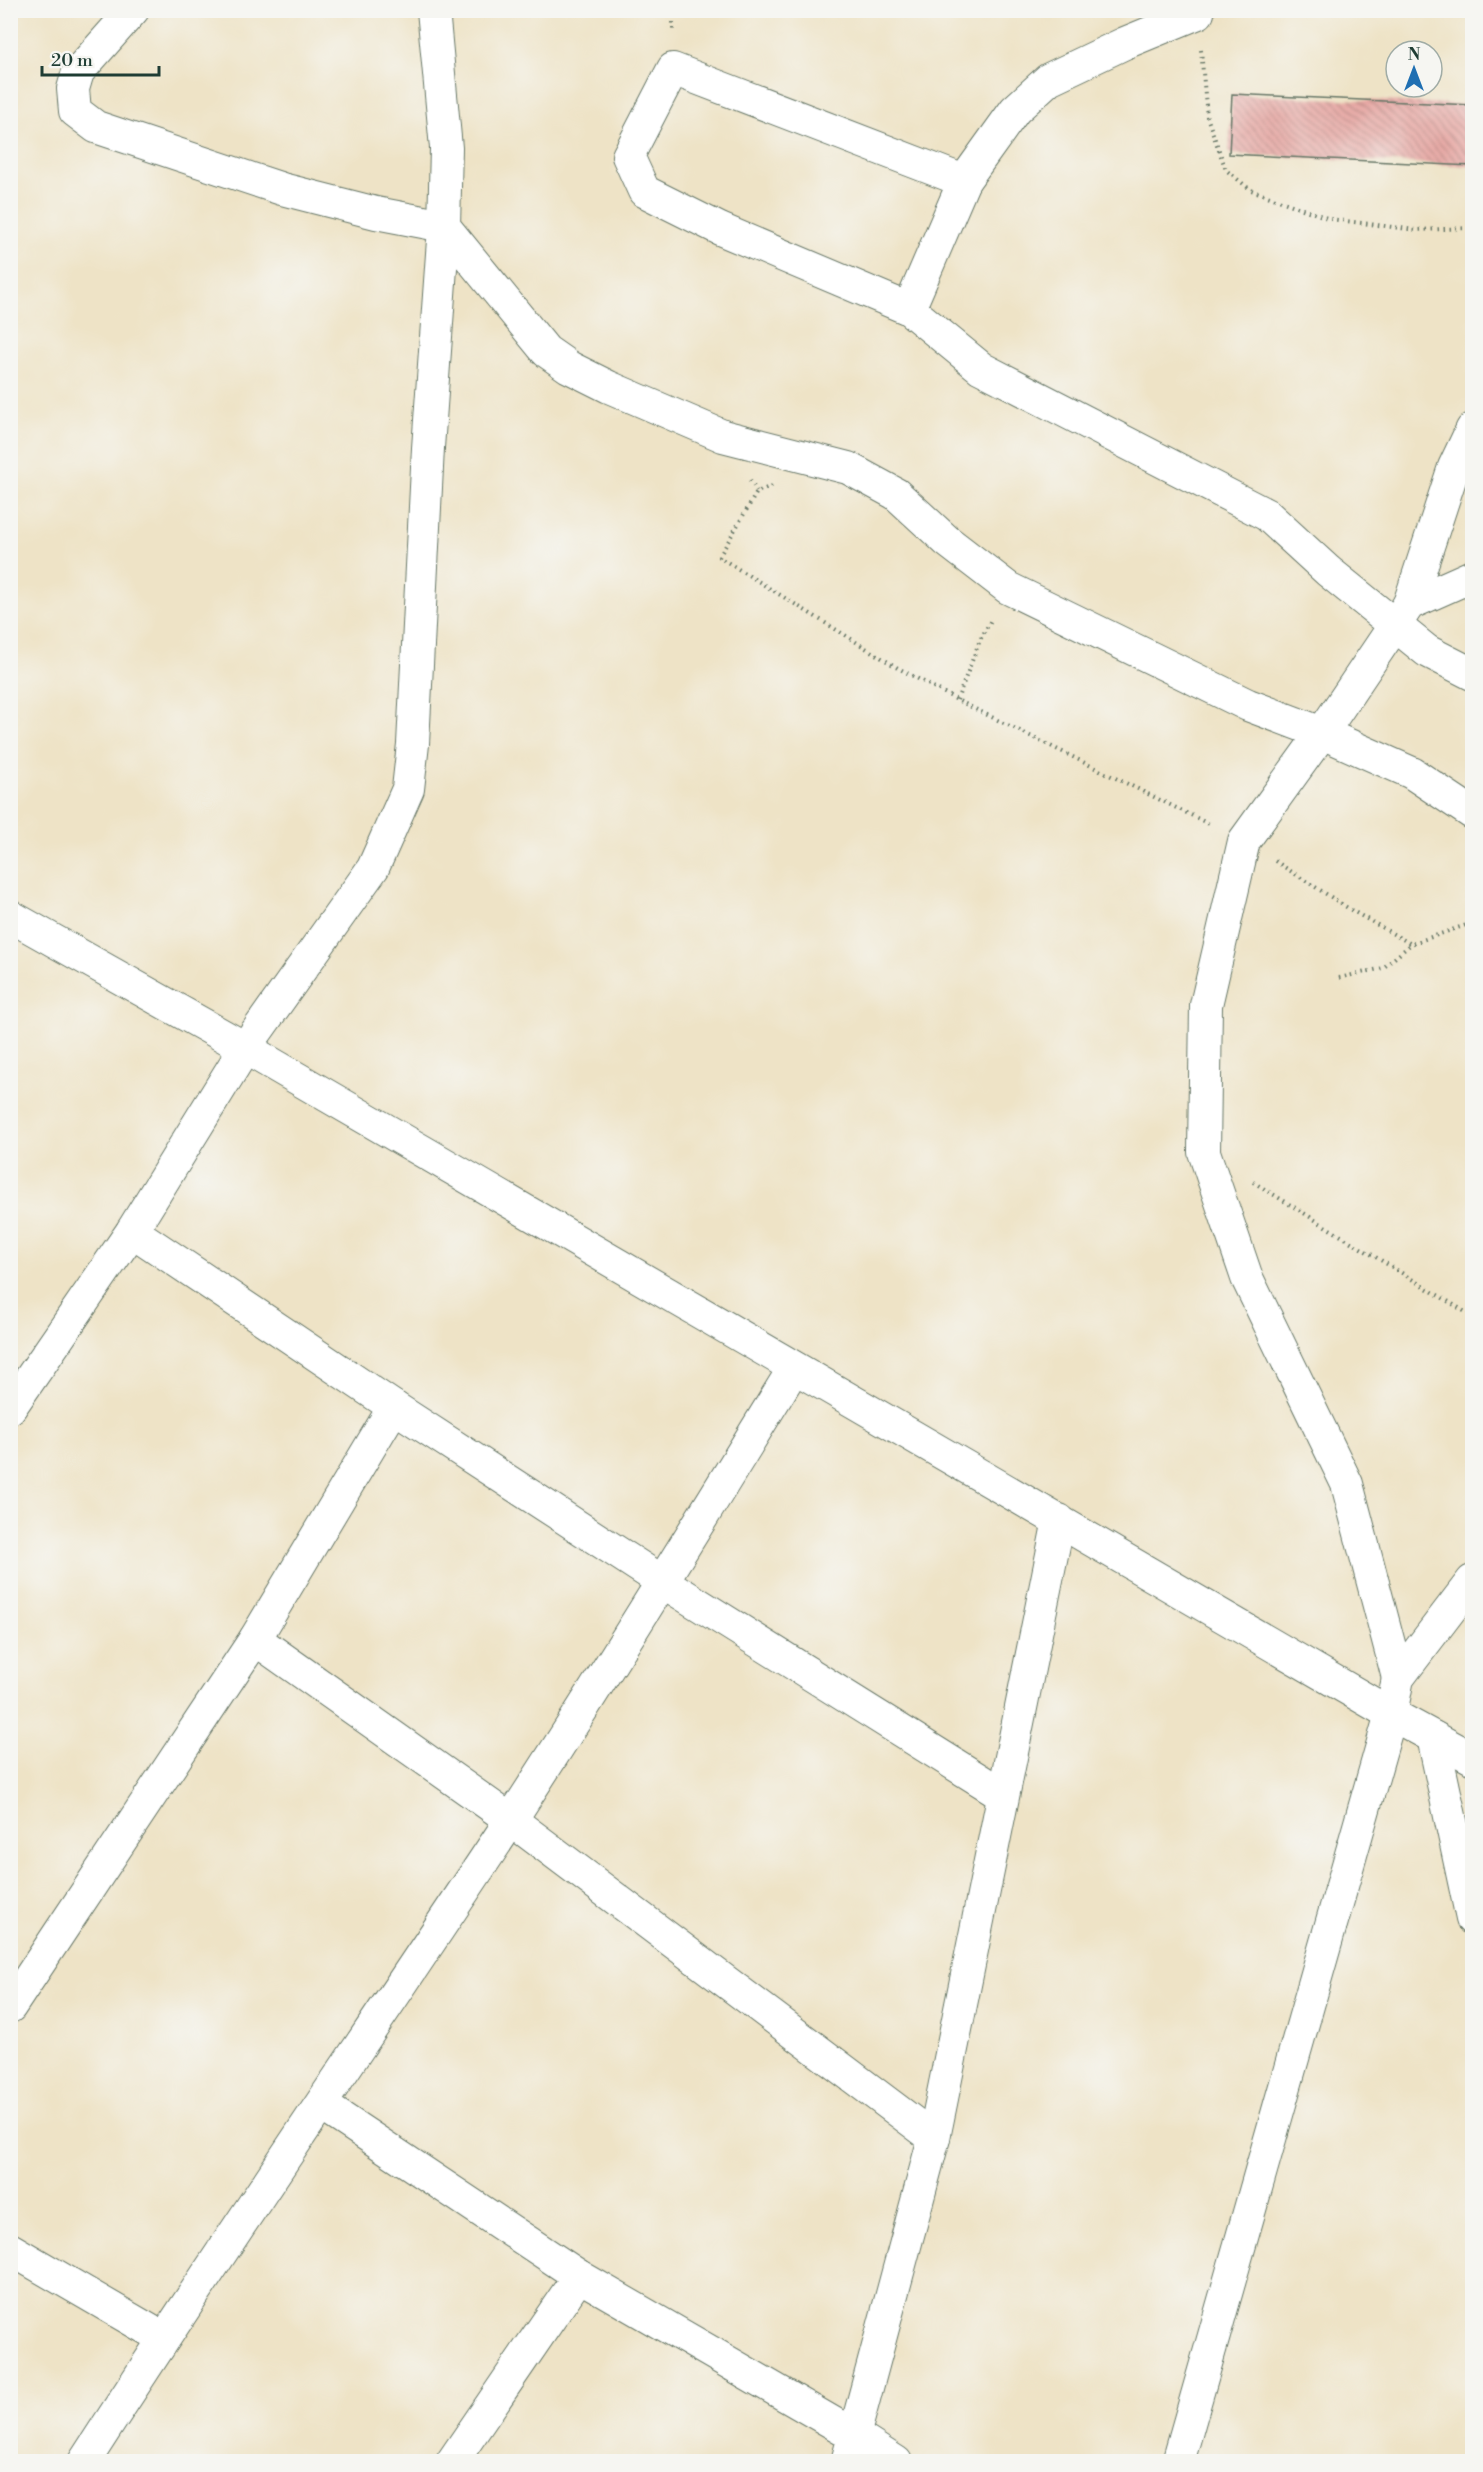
<svg xmlns="http://www.w3.org/2000/svg" width="1483" height="2472" viewBox="0 0 1483 2472" font-family="'Libre Bodoni',serif">
<defs>
<pattern id="building-back-hatch" width="6" height="6" patternUnits="userSpaceOnUse" patternTransform="scale(1.5)"><rect width="6" height="6" fill="#e7a8a4"/><path d="M-1 5l2 2M0 0l6 6M5-1l2 2" fill="none" stroke="#bb8a86"/></pattern>
</defs>
<rect width="100%" height="100%" fill="#f6f6f2"/>
<filter id="ink" filterUnits="userSpaceOnUse"><feTurbulence type="fractalNoise" baseFrequency=".0167" numOctaves="2"/><feDisplacementMap in="SourceGraphic" scale="12" xChannelSelector="R" yChannelSelector="G"/><feConvolveMatrix kernelMatrix="1 2 1 2 8 2 1 2 1" color-interpolation-filters="sRGB"/></filter>
<filter id="wash" filterUnits="userSpaceOnUse"><feTurbulence type="fractalNoise" baseFrequency=".008" numOctaves="4" result="noise"/><feDisplacementMap in="SourceGraphic" scale="24" xChannelSelector="R" yChannelSelector="G"/><feGaussianBlur stdDeviation="1.35" result="paint"/><feColorMatrix in="noise" values="0 0 0 0 0 0 0 0 0 0 0 0 0 0 0 0 0 1.4 0 .05"/><feComposite in="paint" operator="in"/></filter>
<g filter="url(#wash)">
<rect width="100%" height="100%" fill="#eee3c6"/>
<g id="blocks">
<path fill="url(#building-back-hatch)" d="M1232 94 1472 105V166L1229 154Z"/>
</g>
</g>
<g filter="url(#ink)">
<use href="#blocks" fill-opacity="0" stroke="#677767" stroke-width="1.5"/>
<g fill="none" stroke-linecap="round" stroke-linejoin="round">
<g stroke="#677767" stroke-width="34">
<g id="minor">
<path d="M433 10 446 148 444 226 546 351 569 367 609 387 723 436 848 468 896 494 947 541 1008 588 1248 705 1322 733 1412 773 1472 813"/>
<path d="M964 181 1015 110 1049 79 1125 43 1198 13 1197 10"/>
<path d="M909 309 964 181 673 69 628 156 644 191 720 229 909 309 981 368 1267 515 1328 571 1427 651 1472 674"/>
<path d="M1409 604 1454 467 1472 429"/>
<path d="M10 916 245 1048 1391 1714 1472 1758"/>
<path d="M132 1231 394 1407 663 1582 1002 1794"/>
<path d="M10 1408 132 1231 245 1048 373 868 408 789 413 744 428 448 444 226 376 213 282 189 96 127 75 111 73 89 78 72 133 10"/>
<path d="M255 1639 511 1820 934 2138"/>
<path d="M1398 1678 1347 1484 1247 1278 1204 1152 1206 1005 1244 841 1322 733 1409 604 1472 576"/>
<path d="M1433 1737 1472 1919"/>
<path d="M10 2007 255 1639 394 1407"/>
<path d="M322 2105 579 2276 854 2435 896 2462"/>
<path d="M10 2249 163 2338"/>
<path d="M84 2462C222 2247 368 2036 509 1823 607 1673 701 1520 794 1368"/>
<path d="M452 2462 579 2276"/>
<path d="M847 2462 934 2138 1059 1520"/>
<path d="M1178 2462 1391 1714 1398 1678 1472 1581"/>
</g>
</g>
<g stroke="#677767" stroke-width="4" stroke-dasharray="1.5 4.5" stroke-linecap="butt">
<path d="M673 10V34"/>
<path d="M1201 50 1207 117 1226 170 1251 190 1330 219 1416 230 1472 228"/>
<path d="M750 480 757 492"/>
<path d="M772 486 757 492 719 557 898 668 957 700 1211 825"/>
<path d="M957 700 980 640 991 620"/>
<path d="M1275 861 1351 910 1411 944"/>
<path d="M1339 978 1383 968 1411 944 1472 923"/>
<path d="M1253 1182 1472 1316"/>
</g>
<use href="#minor" stroke="#fff" stroke-width="32"/>
</g>
</g>
<rect width="1483" height="2472" fill="none" stroke="#f6f6f2" stroke-width="36"/>
<g transform="translate(1414 69)"><circle r="28" fill="#f6f6f2" stroke="#a0aca6" stroke-width="1.5"/>
<path d="M0-4.5L10 22L0 15L-10 22Z" fill="#1f6fb2"/>
<text y="-9" font-size="16" font-weight="bold" text-anchor="middle" fill="#1f3d34">N</text>
</g>
<path d="M42 66v9h117v-9" fill="none" stroke="#1f3d34" stroke-width="3"/>
<text x="51" y="66" font-size="18" fill="#1f3d34" stroke="#f6f6f2" stroke-width="4.5" paint-order="stroke">20 m</text>
</svg>
